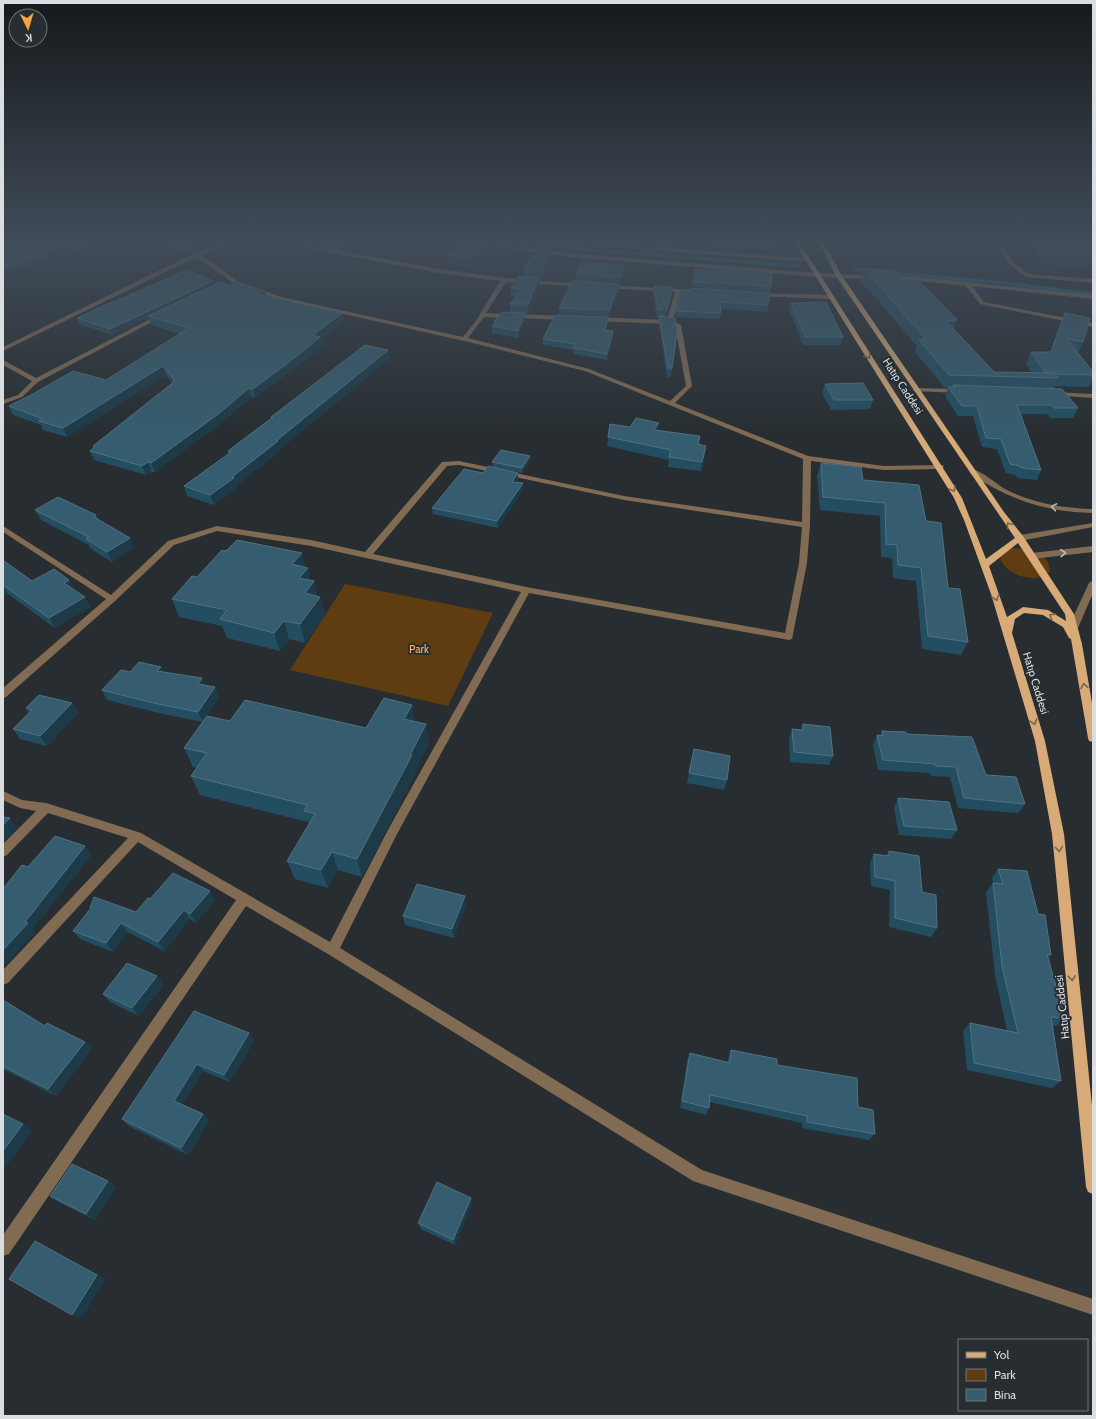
<svg xmlns="http://www.w3.org/2000/svg" width="1096" height="1419" viewBox="0 0 1096 1419" font-family="Cabin,sans-serif">
<rect width="100%" height="100%" fill="#272d30"/>
<g fill="#5f3d11">
<path d="M1013 548C1027 549 1050 553 1050 571 1037 586 1004 575 1000 557 1003 551 1007 550 1013 548Z"/>
<path d="M345 584 493 613 448 706 290 670Z"/>
</g>
<g fill="none" stroke-linecap="round" stroke-linejoin="round">
<g stroke="#206381" stroke-width="3.5">
<path d="M524 240 580 249 799 266"/>
<path d="M854 269 871 271"/>
<path d="M890 273 995 282 1093 294"/>
</g>
<g fill="#826b53" fill-rule="evenodd">
<path d="M142 240C156 240 185 244 197 253L227 240H233L201 255 239 282 281 297 463 337 476 321 500 281 439 273 332 253 280 240H289L331 249 345 240H350L337 250 439 269 504 278 587 284V286L585 287 506 282 486 313 567 316 570 318 567 320 484 317 468 338 589 369 670 401 686 386 675 326 669 324 595 321 592 319 595 317 667 320 675 292 605 288 602 286 603 285 696 290 697 291 694 293 680 292 673 321 681 325 692 386 675 403 808 456 884 466 943 465 944 467 940 469 884 470 811 461 810 525 807 563 792 639 789 640 529 593 397 834 340 948 702 1170 1093 1299V1315L693 1181 328 954 246 906 9 1254 3 1256V1235L236 900 138 842 8 983 3 985V970L128 838 48 813 7 855 3 857V844L36 811 20 808 3 800V791L22 800 46 803 141 833 330 942 389 828 521 592 311 546 217 531 174 545 115 601 6 697 3 698V688L106 599 3 532V526L111 595 168 541 217 526 311 540 365 552 442 462 459 461 624 496 802 522 803 459 585 371 473 343 277 299 235 284 196 257 3 351V347L193 254 188 251ZM459 465 624 500 802 527 799 563 785 633 526 587 373 554 447 466Z"/>
<path d="M479 240H487L503 245 569 253 816 273 919 277 1093 295V299L972 286 984 302 1093 323V327L980 304 966 286 919 281 816 277 569 257 503 248Z"/>
<path d="M560 240 808 258 811 260 808 262 581 245Z"/>
<path d="M993 240H998L1014 263 1029 274 1093 279V283L1026 277 1010 265Z"/>
<path d="M756 293 830 295 833 297 830 299 754 296V294Z"/>
<path d="M160 314 165 315 38 382 22 397 3 404V400L18 395 32 381 3 365V360L36 378Z"/>
<path d="M916 388 959 389 962 391 959 393 914 391 913 390Z"/>
<path d="M1053 392 1093 394V398L1051 395 1050 394Z"/>
<path d="M970 469C978 468 997 484 1005 489 1032 503 1063 508 1093 509V513C1045 512 1009 500 970 473Z"/>
<path d="M1093 523V527L1020 541 1016 538 1020 535Z"/>
<path d="M1093 546V552L1032 559 1028 556 1032 553Z"/>
<path d="M1093 580V593L1078 628 1073 631 1070 630 1068 628 1089 583Z"/>
</g>
<path fill="#d8aa77" fill-rule="evenodd" d="M793 240H798L962 498 986 559 1015 538 836 276 823 250 815 240H820L828 250 842 276 1004 512 1023 536 1074 614 1082 644 1093 709V742L1089 741 1088 738 1071 639 1069 638 1063 627 1043 615 1024 613 1015 619 1012 633 1045 741 1064 834 1093 1115V1194L1088 1192 1086 1187 1052 834 1035 741 991 594 964 520 954 498ZM1018 543 1065 614 1066 621 1048 610 1023 607 1007 617 989 566Z"/>
</g>
<g fill="#234e62">
<path d="M38 240H96L97 241 78 253 69 250 11 273Z"/>
<path d="M708 240H777L778 241 777 247 709 248Z"/>
<path d="M1033 240H1093V257H1092L1088 267 1080 266 1079 268 1041 263Z"/>
<path d="M488 242 489 250 470 267 448 263 447 255Z"/>
<path d="M551 256 542 279H539V285L528 313 510 312V304L516 297 511 296V288L524 276V269Z"/>
<path d="M713 268 772 274 770 292 692 287 693 282 713 270Z"/>
<path d="M864 269 901 279 957 320 954 329 994 372 1032 373 1026 364 1031 352H1050L1060 325 1065 313 1083 342 1078 353 1093 372V378L1089 387 1055 386 1054 388 1078 408 1073 418H1050L1047 414H1021L1041 470 1037 480 1018 478 1015 475 1006 473 997 449 982 447 973 416H958L945 396 948 388 944 387 915 352 917 346 861 281Z"/>
<path d="M624 272 620 283 576 281V274Z"/>
<path d="M619 284 618 290 614 303H613L609 316 559 314V308Z"/>
<path d="M214 285H229L264 291 265 296 342 313 343 322 320 339 322 346 295 368 255 398 251 397 220 424 155 472H151L146 475 94 460 90 451 94 448 93 446 172 383 166 375 67 437 43 430 41 425 13 415 9 406 106 380 180 334 151 325 149 318 112 335 79 324 77 318Z"/>
<path d="M654 286 673 287 672 295 666 317 677 333 671 377H667L659 325V318H657L653 295Z"/>
<path d="M770 293 767 312 721 309V313L720 319 675 317 676 311Z"/>
<path d="M791 303 843 337 841 345H803L789 310Z"/>
<path d="M525 313V320L518 338 492 333V326L494 323V321Z"/>
<path d="M608 317 607 323 606 330 613 331V337L607 360 573 354V350L543 345V339Z"/>
<path d="M389 359 280 449V451L236 486 237 488 214 505 187 496 184 486 229 454 228 451 271 419V417Z"/>
<path d="M825 384 873 400 870 409 831 410 822 393Z"/>
<path d="M658 430 700 436 699 445 705 455 701 471 668 467 669 460 607 446 608 437Z"/>
<path d="M530 456V461L522 473 493 467 492 462Z"/>
<path d="M821 463 863 480 926 521 948 588 968 642 961 655 922 649 916 581 893 578 892 558 881 557 880 516 820 510 817 476Z"/>
<path d="M483 473 518 479 516 482 523 490 498 528 433 514 432 508Z"/>
<path d="M35 510 96 515 98 519 134 548 112 562 91 549 89 545 41 520Z"/>
<path d="M3 561 32 581 69 580 74 590 90 607 55 628 8 594 3 597Z"/>
<path d="M305 567 311 581H314L317 596 320 597 325 615 305 643 289 639 280 651 227 638 222 626 179 617 172 599 197 577Z"/>
<path d="M161 667 163 672 205 685 219 697 203 722 163 714 107 700 102 690 130 672Z"/>
<path d="M72 703 78 713 47 746 20 739 13 729 29 713 26 708Z"/>
<path d="M230 721 366 728 415 721 426 724 429 743 415 772V774L362 877 338 870 328 888 295 879 287 861 309 825 308 822 200 795 191 776 197 768 193 767 184 748Z"/>
<path d="M803 724 833 756 829 765 790 762 789 739 792 729 801 730Z"/>
<path d="M882 731 907 734 986 775 1025 804 1018 813 958 808 950 777 931 776 930 773 878 770 873 745 877 735H880Z"/>
<path d="M694 749 727 780 724 790 687 783Z"/>
<path d="M898 798 957 830 951 839 899 835 894 808Z"/>
<path d="M889 851 922 892 937 928 931 937 889 927 890 890 871 886 870 863 874 854 886 856Z"/>
<path d="M998 869 1038 914 1051 955 1048 958 1065 1018 1056 1026H1053L1061 1081 1052 1088 967 1070 963 1031 970 1023 1007 1031 995 975 986 892 993 883 992 878Z"/>
<path d="M150 899 215 900 196 923 190 919 164 951 128 932 113 952 80 939 73 931 91 909 90 908 136 912Z"/>
<path d="M466 905 454 938 405 925 403 916Z"/>
<path d="M157 976 163 985 139 1016 110 1002 103 994Z"/>
<path d="M3 1000 45 1026 85 1042 92 1049 56 1096 3 1069Z"/>
<path d="M194 1011 249 1033 254 1041 230 1082 203 1071 182 1104 203 1114 209 1121 188 1155 129 1126 122 1119Z"/>
<path d="M731 1050 777 1065 858 1107 875 1134 869 1140 802 1128V1123L709 1102V1108L706 1115 680 1108 687 1061 690 1053 728 1062V1058Z"/>
<path d="M108 1181 116 1187 95 1220 59 1202 50 1196Z"/>
<path d="M472 1204 455 1245 421 1229 418 1223Z"/>
</g>
<g fill="#1c3a48">
<path d="M21 240H37L3 252V246Z"/>
<path d="M88 240H96L97 241 78 253 76 247Z"/>
<path d="M488 242 489 250 470 267 469 258Z"/>
<path d="M67 245 69 250 3 276V270Z"/>
<path d="M551 248V256L542 279V270Z"/>
<path d="M624 265V272L620 283 621 277Z"/>
<path d="M539 277V285L528 313V304Z"/>
<path d="M213 281 215 287 148 316 149 318 112 335 110 329Z"/>
<path d="M619 284 618 290 614 303V297Z"/>
<path d="M673 287 672 295 666 318 667 310Z"/>
<path d="M264 291 266 299 257 294Z"/>
<path d="M613 297V303L609 316 610 310Z"/>
<path d="M342 313 343 322 320 339 322 346 295 368 255 398 253 389 313 335Z"/>
<path d="M525 313V320L518 338V331Z"/>
<path d="M613 331V337L607 360V354Z"/>
<path d="M388 350 389 359 280 449V451L236 486 237 488 214 505 210 495 232 477Z"/>
<path d="M163 366 166 375 67 437 63 428Z"/>
<path d="M249 388 251 397 220 424 155 472 151 463Z"/>
<path d="M659 423 658 433 654 430Z"/>
<path d="M706 446 705 455 701 471 702 462Z"/>
<path d="M530 456V461L522 473V468Z"/>
<path d="M148 462 151 472 146 475 142 466Z"/>
<path d="M518 473V479L513 488 512 482Z"/>
<path d="M523 483V490L498 528 497 521Z"/>
<path d="M130 538 134 548 112 562 107 552Z"/>
<path d="M302 553 306 570 308 568 312 584 314 581 318 600 320 597 325 615 305 643 300 624 292 564Z"/>
<path d="M69 580 74 590 64 583Z"/>
<path d="M3 586 8 594 3 597Z"/>
<path d="M85 597 90 607 55 628 49 618Z"/>
<path d="M284 621 289 639 280 651 274 633Z"/>
<path d="M161 667 165 677 157 671Z"/>
<path d="M202 678 206 688 198 684Z"/>
<path d="M215 687 219 697 203 722 198 712Z"/>
<path d="M72 703 78 713 47 746 40 736Z"/>
<path d="M412 705 415 724 404 719Z"/>
<path d="M426 724 429 743 415 772V774L362 877 357 859Z"/>
<path d="M10 818 17 828 3 842V825Z"/>
<path d="M85 846 92 855 33 929 36 932 3 967V950L25 922Z"/>
<path d="M332 852 338 870 328 888 321 870Z"/>
<path d="M210 891 215 900 196 923 190 914Z"/>
<path d="M465 896 466 905 454 938 452 929Z"/>
<path d="M184 910 190 919 164 951 158 942Z"/>
<path d="M121 923 128 932 113 952 106 943Z"/>
<path d="M157 976 163 985 139 1016 132 1008Z"/>
<path d="M249 1033 254 1041 230 1082 224 1075Z"/>
<path d="M85 1042 92 1049 56 1096 48 1089Z"/>
<path d="M197 1064 203 1071 180 1107 174 1101Z"/>
<path d="M203 1114 209 1121 188 1155 181 1148Z"/>
<path d="M23 1124 32 1131 3 1171V1151Z"/>
<path d="M108 1181 116 1187 95 1220 86 1214Z"/>
<path d="M471 1198 472 1204 455 1245 453 1240Z"/>
<path d="M35 1241 106 1279 82 1318 72 1315Z"/>
</g>
<g fill="#365d6f" stroke="#507281">
<path d="M3 240H21L3 246Z"/>
<path d="M38 240H88L76 247 67 245 3 270V253Z"/>
<path d="M465 240H475L488 242 469 258 447 255Z"/>
<path d="M710 240H777L778 241 710 242Z"/>
<path d="M1041 240H1093V246H1091L1093 249V252H1091L1093 256 1083 255 1084 257 1046 252Z"/>
<path d="M540 246 551 248 542 270 524 269Z"/>
<path d="M582 262 624 265 621 277 576 274Z"/>
<path d="M713 268 772 274 771 286 693 282 695 269 714 270Z"/>
<path d="M864 269 894 270 901 279 918 280 957 320 946 321 994 372 1054 373 1058 378 949 375 919 340 926 339Z"/>
<path d="M187 270 213 281 110 329 77 318 114 301H116Z"/>
<path d="M519 276 539 277 528 304H510L524 289 511 288Z"/>
<path d="M572 281 619 284 614 297H613L610 310 559 308Z"/>
<path d="M220 282 229 285 236 282 264 291 257 294 342 313 313 335 320 337 293 359 253 389 249 388 217 415 151 463 148 462 142 466 90 451 95 447 93 446 175 381 163 366 63 428 39 421 43 419 9 406 31 395 73 371 106 380 189 328 148 316Z"/>
<path d="M654 286 673 287 667 310 658 309Z"/>
<path d="M692 288 770 293 768 305 720 302 721 313 676 311 681 290H691Z"/>
<path d="M826 302 843 337H805L791 303Z"/>
<path d="M503 312 525 313 518 331 492 326 496 322 494 321Z"/>
<path d="M1065 313 1090 318 1083 342 1067 339 1093 372V375L1055 374 1054 373H1046L1031 352H1051Z"/>
<path d="M555 315 608 317 605 330 613 331 607 354 573 348 576 344 543 339Z"/>
<path d="M659 316 675 318 677 333 672 368H668Z"/>
<path d="M365 345 388 350 276 441H278L232 477 234 478 210 495 184 486 231 452 228 451 273 417H271Z"/>
<path d="M863 383 873 400H834L825 384Z"/>
<path d="M953 385 1062 389 1078 408H1054L1052 405H1017L1041 470 1022 468 1020 466 1010 464 1001 439 986 438 977 406H962L948 387H955Z"/>
<path d="M636 418 659 423 654 430 700 436 698 444 706 446 702 462 669 457 671 450 608 437 610 424 630 427Z"/>
<path d="M501 450 530 456 522 468 492 462Z"/>
<path d="M821 463 861 467 863 480 919 485 926 521 941 523 948 588 960 589 968 642 928 636 921 568 898 565 897 545 886 544 885 503 823 497Z"/>
<path d="M488 466 518 473 512 482 523 483 497 521 432 508 464 469 483 473Z"/>
<path d="M58 497 96 515 94 517 130 538 107 552 86 539 89 537 35 510Z"/>
<path d="M237 540 302 553 292 564 308 568 299 578 314 581 305 593 320 597 300 624 284 621 274 633 220 619 227 610 172 599 192 576 197 577 222 550 226 551Z"/>
<path d="M3 561H4L32 581 54 569 69 580 64 583 85 597 49 618 3 585Z"/>
<path d="M139 662 161 667 157 671 202 678 198 684 215 687 198 712 158 704 102 690 121 670 130 672Z"/>
<path d="M39 695 72 703 40 736 13 729 32 710 26 708Z"/>
<path d="M384 698 412 705 404 719 426 724 410 755H412L357 859 332 852 321 870 287 861 315 814 304 811 307 805 191 776 207 753 184 748 207 716 230 721 245 700 366 728Z"/>
<path d="M803 724 830 727 833 756 794 752 792 729 803 730Z"/>
<path d="M882 731 906 732 907 734 972 737 986 775 1016 777 1025 804 964 798 956 767 936 766 935 764 883 760 877 735 883 736Z"/>
<path d="M694 749 730 756 727 780 689 773Z"/>
<path d="M898 798 949 802 957 830 904 826Z"/>
<path d="M3 817 10 818 3 825Z"/>
<path d="M55 836 85 846 25 922 28 923 3 950V889L22 865 28 867Z"/>
<path d="M889 851 919 856 922 892 936 895 937 928 895 918V881L875 877 874 854 889 856Z"/>
<path d="M998 869 1027 871 1038 914 1045 915 1051 955 1047 954 1065 1018 1051 1017 1061 1081 974 1063 970 1023 1018 1033 1002 966 993 883 1003 884Z"/>
<path d="M173 873 210 891 190 914 184 910 158 942 121 923 106 943 73 931 91 908H90L94 897 136 912 148 898 150 899Z"/>
<path d="M417 884 465 896 452 929 403 916Z"/>
<path d="M127 963 157 976 132 1008 103 994Z"/>
<path d="M3 1000 45 1026 47 1023 85 1042 48 1089 3 1066Z"/>
<path d="M194 1011 249 1033 224 1075 197 1064 174 1101 203 1114 181 1148 122 1119Z"/>
<path d="M731 1050 777 1059V1065L857 1078 858 1107 873 1110 875 1134 807 1122V1116L710 1095 709 1108 682 1101 690 1053 730 1063Z"/>
<path d="M3 1114 23 1124 3 1151Z"/>
<path d="M72 1164 108 1181 86 1214 50 1196Z"/>
<path d="M437 1182 471 1198 453 1240 418 1223Z"/>
<path d="M35 1241 97 1275 72 1315 9 1279Z"/>
</g>
<defs><path id="oneway-chevron" d="M-2-3.5L2.5 0L-2 3.5" fill="none" stroke-width="1.6" stroke-linecap="round" stroke-linejoin="round"/></defs>
<g stroke="#776550">
<use href="#oneway-chevron" transform="translate(868 356) rotate(57)"/>
<use href="#oneway-chevron" transform="translate(953 489) rotate(59)"/>
<use href="#oneway-chevron" transform="translate(1009 525) rotate(-128)"/>
<use href="#oneway-chevron" transform="translate(996 598) rotate(72)"/>
<use href="#oneway-chevron" transform="translate(1052 616) rotate(-148)"/>
<use href="#oneway-chevron" transform="translate(1084 686) rotate(-100)"/>
<use href="#oneway-chevron" transform="translate(1034 722) rotate(73)"/>
<use href="#oneway-chevron" transform="translate(1059 849) rotate(84)"/>
<use href="#oneway-chevron" transform="translate(1072 978) rotate(84)"/>
</g>
<g stroke="#c0bcb6">
<use href="#oneway-chevron" transform="translate(1054 507) rotate(-170)"/>
<use href="#oneway-chevron" transform="translate(1063 553) rotate(-5)"/>
</g>
<linearGradient id="sky" x2="0" y2="1"><stop stop-color="#15191a"/><stop offset="0.55" stop-color="#414c59"/><stop offset="1" stop-color="#414c59" stop-opacity="0"/></linearGradient>
<rect width="1096" height="438" fill="url(#sky)"/>
<g text-anchor="middle" dominant-baseline="central" stroke-width="4" stroke-linejoin="round" paint-order="stroke">
<g font-size="11" fill="#dadee0" stroke="#272d30">
<text transform="translate(903 386) rotate(57)">Hatıp Caddesi</text>
<text transform="translate(1036 683) rotate(73)">Hatıp Caddesi</text>
<text transform="translate(1062 1007) rotate(-96)">Hatıp Caddesi</text>
</g>
<g font-size="11" fill="#feb661" stroke="#272d30">
<text x="419" y="649">Park</text>
</g>
</g>
<rect width="1096" height="1419" fill="none" stroke="#dadee0" stroke-width="8"/>
<rect x="958" y="1339" width="130" height="72" fill="#272d30" stroke="#6f7476"/>
<rect x="966" y="1352" width="20" height="6" fill="#d8aa77" stroke="#6f7476"/>
<text x="994" y="1359" font-size="12" fill="#dadee0">Yol</text>
<rect x="966" y="1369" width="20" height="12" fill="#5f3d11" stroke="#6f7476"/>
<text x="994" y="1379" font-size="12" fill="#dadee0">Park</text>
<rect x="966" y="1389" width="20" height="12" fill="#365d6f" stroke="#6f7476"/>
<text x="994" y="1399" font-size="12" fill="#dadee0">Bina</text>
<g transform="translate(28 28) rotate(175)"><circle r="19" fill="#272d30" stroke="#6f7476"/>
<path d="M0-3L7 15L0 10L-7 15Z" fill="#f2a542"/>
<text y="-6" font-size="11" font-weight="bold" text-anchor="middle" fill="#dadee0">K</text>
</g>
</svg>
